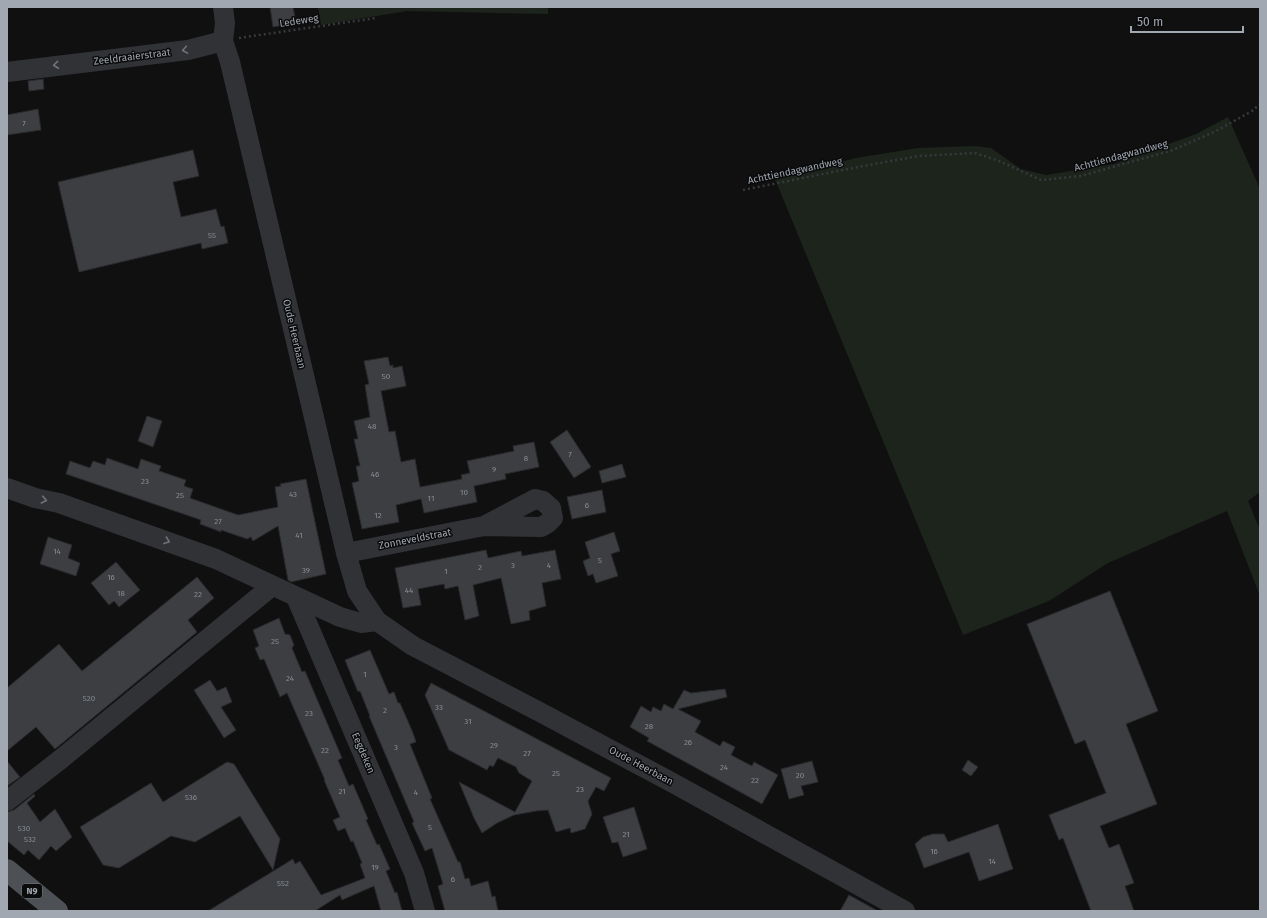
<svg xmlns="http://www.w3.org/2000/svg" width="1267" height="918" viewBox="0 0 1267 918" font-family="'Fira Sans',sans-serif">
<rect width="100%" height="100%" fill="#101011"/>
<g fill="#1c241c">
<path d="M318 7H548V14L407 11 321 25Z"/>
<path d="M1228 117 1260 189V492L1248 501 1260 530V596L1227 511 1108 563 1049 601 963 635 775 179 856 158 918 148 975 146 991 148 1021 169 1046 175 1114 164 1196 134Z"/>
</g>
<g fill="#3c3e41" stroke="#2a2a2d">
<path d="M270 7H293L296 23 273 27Z"/>
<path d="M43 79 44 89 29 91 28 81Z"/>
<path d="M38 109 41 130 7 135V115Z"/>
<path d="M193 150 199 176 173 182 181 217 216 209 221 227 224 226 228 243 202 249 201 243 79 272 58 182Z"/>
<path d="M388 357 390 366 393 365V368L402 366 406 386 381 391 389 432 395 431 401 462 415 459 420 487 462 479 461 475 470 473 467 461 514 451 513 446 534 442 539 467 505 474 506 479 474 486 477 502 424 513 421 499 396 505 399 522 362 529 352 483 359 481 356 466H360L354 439H358L354 421 370 417 365 385 369 384 364 361Z"/>
<path d="M147 416 162 421 153 447 138 441Z"/>
<path d="M567 430 591 467 574 478 550 442Z"/>
<path d="M107 458 138 469 141 459 161 466 159 471 186 480 184 486 193 489 190 498 238 515 278 507 275 487 281 486 280 484 306 479 326 574 291 582 288 580 278 526 253 541 251 537 247 539 221 530V532L200 524 201 520 66 474 70 461 90 468 93 461 105 465Z"/>
<path d="M622 464 626 477 602 483 599 471Z"/>
<path d="M602 490 606 512 572 519 567 497Z"/>
<path d="M614 532 620 551 611 554 618 576 596 583 593 574 588 576 583 561 590 558 585 542Z"/>
<path d="M48 537 72 545 68 558 80 563 76 576 40 564Z"/>
<path d="M486 550 488 558 521 551 522 556 555 550 561 579 542 583 546 606 529 611 530 620 511 624 501 578 473 585 479 616 465 620 458 586 445 589 444 584 418 589 421 605 403 608 395 568Z"/>
<path d="M116 562 140 590 119 607 114 601 109 605 91 583Z"/>
<path d="M197 577 214 598 188 620 197 632 55 749 36 727 7 751V688L59 644 82 671Z"/>
<path d="M1110 591 1158 711 1126 724 1157 804 1100 826 1109 848 1119 844 1134 883 1125 886 1134 911H1091L1063 838 1059 840 1049 815 1106 793 1085 740 1075 744 1027 624Z"/>
<path d="M279 618 285 634 290 635 294 645 292 648 302 672 305 671 342 758 338 760 349 786 353 784 368 819 366 820 377 845 379 844 390 869 386 871 395 893 397 892 402 911H381L374 886 342 900 340 895 315 911H208L293 859 295 864 300 861 321 895 365 878 360 864 362 863 353 841 351 842 345 828 338 831 333 820 340 817 324 780H325L287 693 280 697 264 659 260 660 255 648 259 646 253 630Z"/>
<path d="M370 650 389 694 394 692 398 703H400L413 733 416 742 410 744 432 798 430 799 458 862H460L465 879 469 878 471 886 488 881 492 897 495 896 498 911H445L438 886 443 884 432 848 425 851 412 823 414 822 369 716H370L360 691 358 692 345 660Z"/>
<path d="M210 680 217 691 226 687 232 702 221 707 236 730 224 738 194 690Z"/>
<path d="M431 683 611 778 604 791 596 787 588 801 592 814 585 829 571 833 570 828 556 832 548 810 536 811 514 815 497 823 482 833 474 818 459 782 515 812 532 781 519 773 516 767 498 758 493 767 490 765 487 770 449 750 425 695Z"/>
<path d="M725 689 727 697 678 709 701 721 695 732 720 746 723 741 735 747 731 755 752 766 754 762 778 775 762 804 647 741 649 738 630 727 641 706 651 712 653 707 661 711 664 704 673 709 684 690 691 693Z"/>
<path d="M968 760 978 767 971 776 962 770Z"/>
<path d="M7 761 20 777 7 786Z"/>
<path d="M812 761 818 782 801 786 804 795 789 799 781 769Z"/>
<path d="M227 762 234 764 280 839 273 870 240 816 195 842 171 836 119 868 103 865 80 827 151 783 163 802Z"/>
<path d="M34 794 35 796 27 803 40 822 55 809 72 837 56 851 51 846 39 860 28 850 24 855 7 841V812L14 810Z"/>
<path d="M634 807 647 849 623 857 618 842 612 843 603 817Z"/>
<path d="M998 824 1013 869 979 881 969 852 924 868 915 844 923 837 933 834H944L948 842Z"/>
<path d="M849 895 878 911H840Z"/>
</g>
<g fill="none" stroke-linecap="round" stroke-linejoin="round">
<g stroke="#37393d" stroke-width="2.5" stroke-dasharray="2 3" stroke-linecap="butt">
<path d="M239 38 376 18"/>
<path d="M743 190 858 167 919 156 975 153 999 161 1041 180 1081 176 1173 150 1216 131 1252 111 1260 104"/>
</g>
<g stroke="#313236" stroke-width="20">
<path d="M223 7 225 23 223 41 230 62 346 553 357 591 377 621 413 646 536 710 673 783 905 911"/>
<path d="M7 72 188 50 223 41"/>
<path d="M7 488 35 498 59 503 216 559 340 617 361 623 377 621"/>
<path d="M346 553 484 526 535 499 543 501 551 508 553 518 548 523 541 527 484 526"/>
<path d="M296 597 414 873 425 911"/>
<path d="M7 801 61 759 272 586"/>
</g>
<path stroke="#4d5055" stroke-width="22" d="M7 870 57 911"/>
</g>
<defs><path id="oneway-chevron" d="M-2-3.5L2.5 0L-2 3.5" fill="none" stroke-width="1.6" stroke-linecap="round" stroke-linejoin="round"/></defs>
<g stroke="#6f737a">
<use href="#oneway-chevron" transform="translate(185 50) rotate(170)"/>
<use href="#oneway-chevron" transform="translate(56 65) rotate(174)"/>
<use href="#oneway-chevron" transform="translate(44 500) rotate(13)"/>
<use href="#oneway-chevron" transform="translate(167 541) rotate(20)"/>
</g>
<g text-anchor="middle" dominant-baseline="central" stroke-width="3" stroke-linejoin="round" paint-order="stroke">
<g font-size="8" fill="#888e96">
<text x="24" y="123">7</text>
<text x="212" y="235">55</text>
<text x="386" y="376">50</text>
<text x="372" y="426">48</text>
<text x="570" y="454">7</text>
<text x="526" y="458">8</text>
<text x="494" y="469">9</text>
<text x="375" y="474">46</text>
<text x="145" y="481">23</text>
<text x="464" y="492">10</text>
<text x="293" y="494">43</text>
<text x="180" y="495">25</text>
<text x="431" y="498">11</text>
<text x="587" y="505">6</text>
<text x="378" y="515">12</text>
<text x="218" y="521">27</text>
<text x="299" y="535">41</text>
<text x="57" y="551">14</text>
<text x="600" y="560">5</text>
<text x="513" y="565">3</text>
<text x="549" y="565">4</text>
<text x="480" y="567">2</text>
<text x="306" y="570">39</text>
<text x="446" y="571">1</text>
<text x="111" y="577">16</text>
<text x="409" y="590">44</text>
<text x="121" y="593">18</text>
<text x="198" y="594">22</text>
<text x="275" y="641">25</text>
<text x="365" y="674">1</text>
<text x="290" y="678">24</text>
<text x="89" y="698">520</text>
<text x="439" y="707">33</text>
<text x="385" y="710">2</text>
<text x="309" y="713">23</text>
<text x="468" y="721">31</text>
<text x="649" y="726">28</text>
<text x="688" y="742">26</text>
<text x="494" y="745">29</text>
<text x="396" y="747">3</text>
<text x="325" y="750">22</text>
<text x="527" y="753">27</text>
<text x="724" y="767">24</text>
<text x="556" y="773">25</text>
<text x="800" y="775">20</text>
<text x="755" y="780">22</text>
<text x="580" y="789">23</text>
<text x="342" y="791">21</text>
<text x="416" y="792">4</text>
<text x="191" y="797">536</text>
<text x="430" y="827">5</text>
<text x="24" y="828">530</text>
<text x="626" y="834">21</text>
<text x="30" y="839">532</text>
<text x="934" y="851">16</text>
<text x="992" y="861">14</text>
<text x="375" y="867">19</text>
<text x="453" y="879">6</text>
<text x="283" y="883">552</text>
</g>
<rect fill="#0b0b0c" stroke="#747980" stroke-width="1" x="22" y="884" width="20" height="14" rx="3"/>
<g font-size="9" font-weight="bold" fill="#a1a8b2">
<text x="32" y="891">N9</text>
</g>
<g font-size="10" fill="#a1a8b2" stroke="#0b0b0c">
<text transform="translate(299 21) rotate(-9)">Ledeweg</text>
<text transform="translate(132 57) rotate(-7)">Zeeldraaierstraat</text>
<text transform="translate(1121 156) rotate(-15)">Achttiendagwandweg</text>
<text transform="translate(795 171) rotate(-12)">Achttiendagwandweg</text>
<text transform="translate(294 334) rotate(77)">Oude Heerbaan</text>
<text transform="translate(415 539) rotate(-11)">Zonneveldstraat</text>
<text transform="translate(363 753) rotate(67)">Eegdeken</text>
<text transform="translate(641 766) rotate(28)">Oude Heerbaan</text>
</g>
</g>
<rect width="1267" height="918" fill="none" stroke="#a1a8b2" stroke-width="16"/>
<path d="M1131 26v6h112v-6" fill="none" stroke="#a1a8b2" stroke-width="2"/>
<text x="1137" y="26" font-size="12" fill="#a1a8b2" stroke="#0b0b0c" stroke-width="3" paint-order="stroke">50 m</text>
</svg>
